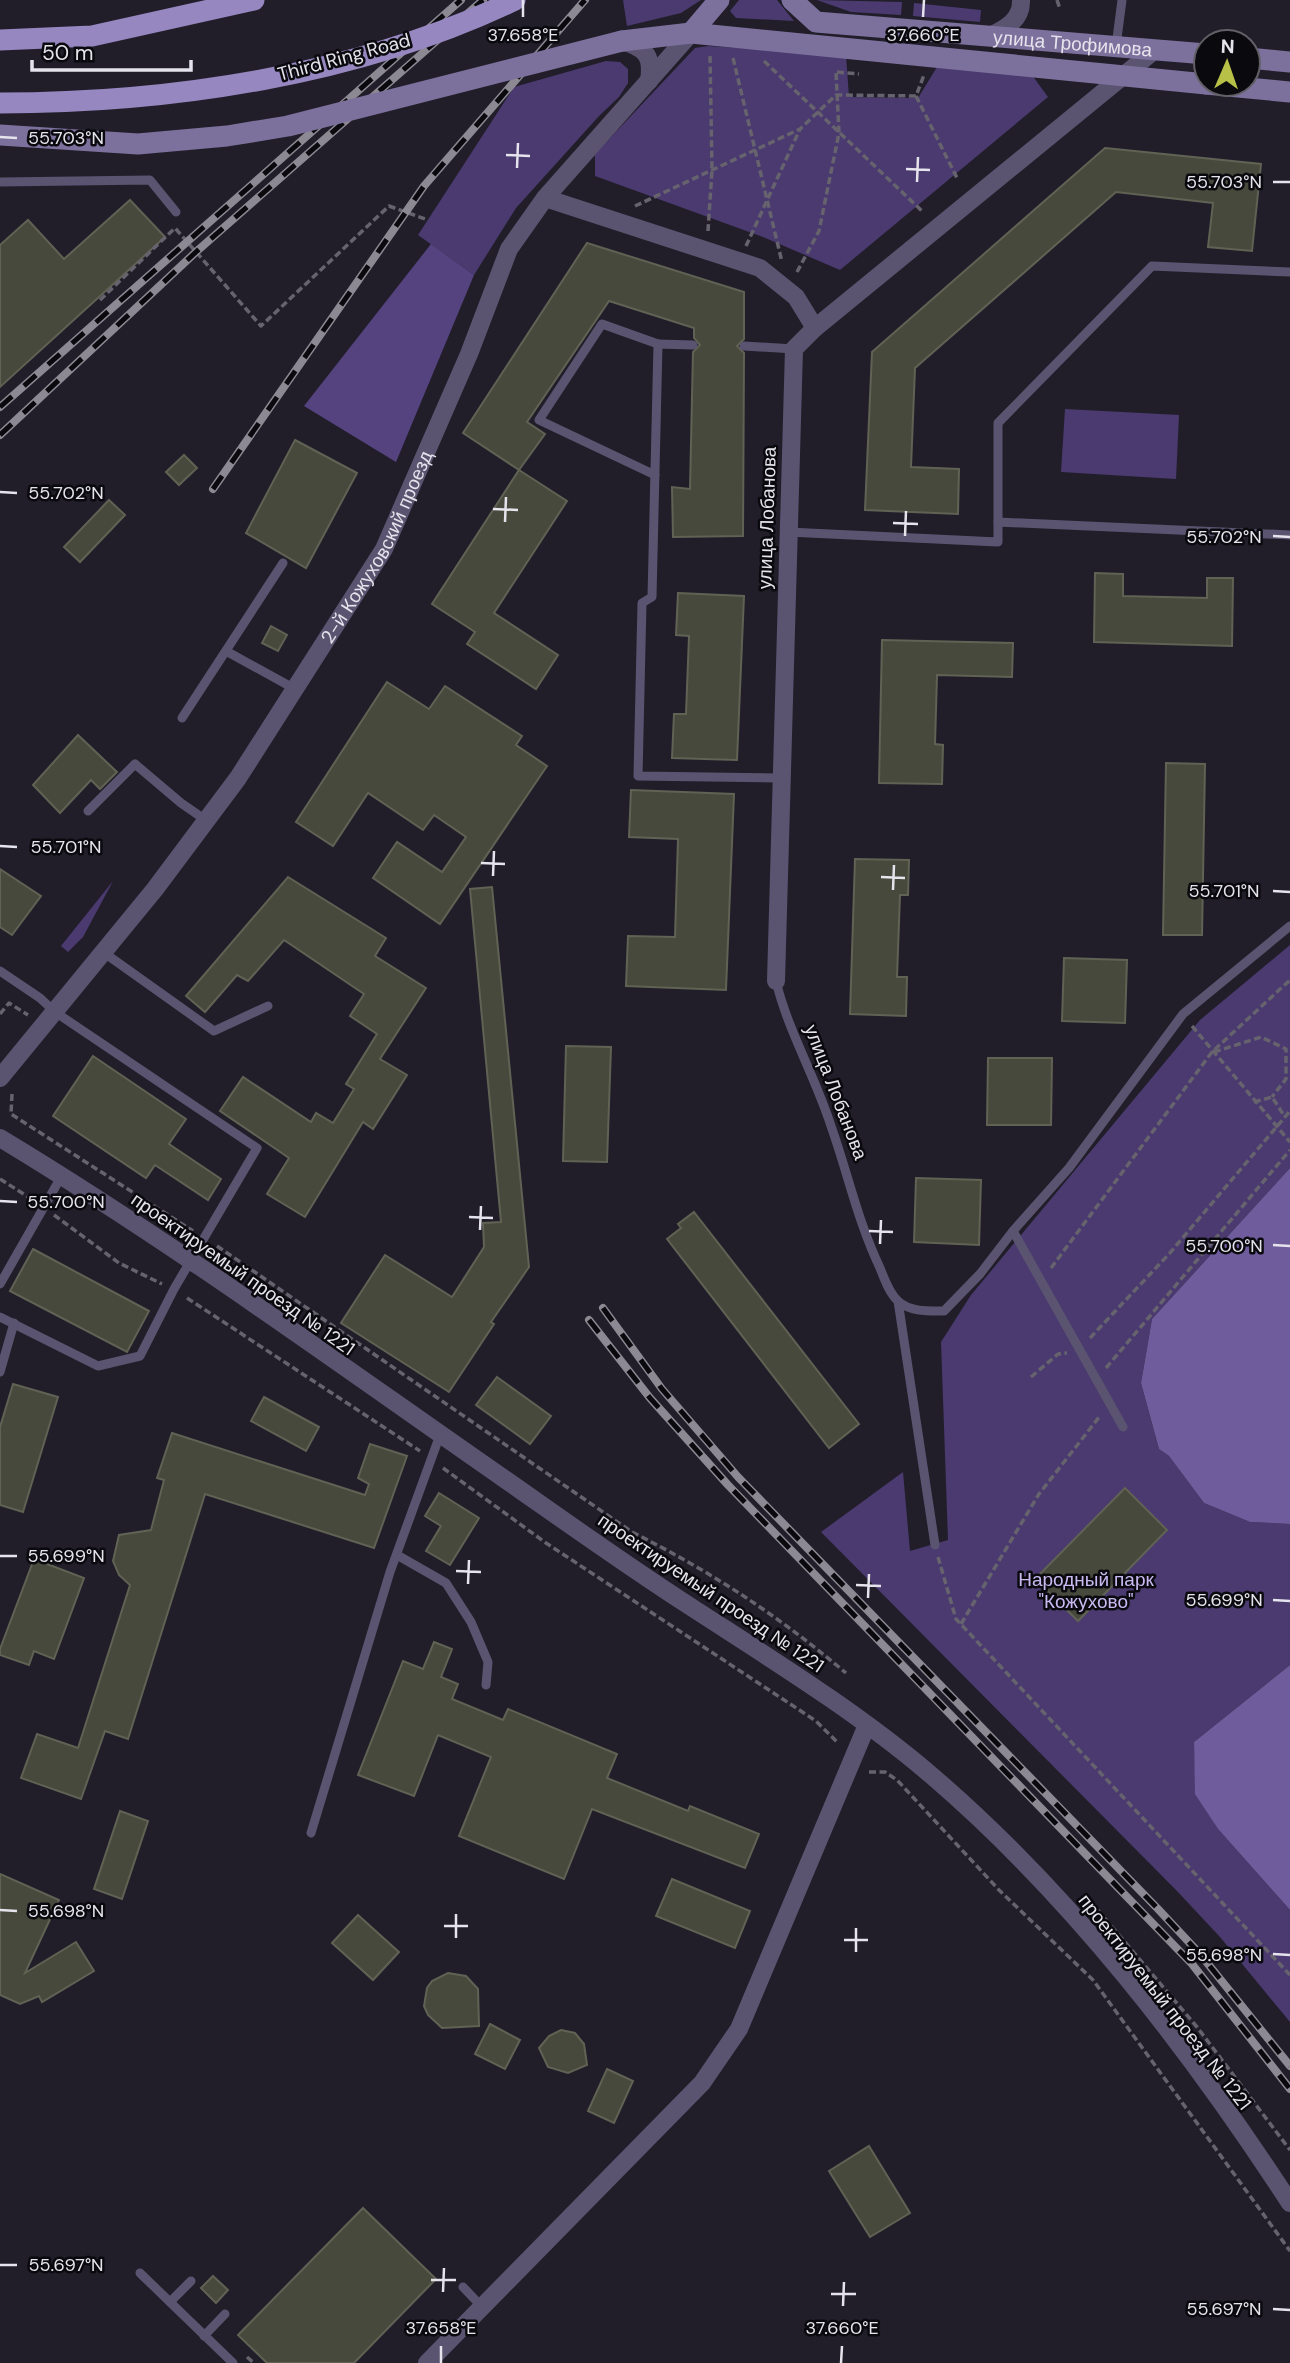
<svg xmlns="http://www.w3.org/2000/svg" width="1290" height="2363" viewBox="0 0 1290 2363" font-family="'DM Sans',sans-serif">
<rect width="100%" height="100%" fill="#211e2a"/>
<g fill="#4a3a6f">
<path d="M623 0H701L681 13 627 26Z"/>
<path d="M739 0H777L794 21 736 18 730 11Z"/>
<path d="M817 0 902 2 901 15 851 12Z"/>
<path d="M914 3 981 10 980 22 913 16Z"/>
<path d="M708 46 846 55 849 97 918 98 937 67 1032 75 1048 97 840 270 763 237 595 176V154L695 48Z"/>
<path d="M606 61 620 62 628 69V83L619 97 599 116 516 208 474 275 418 235 514 87Z"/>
<path d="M1065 409 1179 415 1176 479 1061 472Z"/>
<path d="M113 881 83 937 68 952 61 946Z"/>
<path d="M1290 945V1168L1152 1319 1141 1383 1159 1449 1169 1456 1204 1503 1250 1522 1290 1524V1665L1194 1742 1196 1794 1218 1829 1290 1910V2022L1220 1937 1177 1891 821 1532 903 1472 910 1551 948 1540 941 1342 971 1295 1200 1020Z"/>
</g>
<path fill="#554380" d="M431 244 474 275 396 462 304 406Z"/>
<g fill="#6e5c9c">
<path d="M1290 1168V1524L1250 1522 1204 1503 1169 1456 1159 1449 1141 1383 1152 1319Z"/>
<path d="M1290 1665V1910L1218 1829 1195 1794 1194 1742Z"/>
</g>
<g fill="#47493c" stroke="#606254" stroke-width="2">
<path d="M1105 148 1261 164 1252 251 1208 247 1213 203 1116 192 915 368 911 467 959 469 958 514 865 510 872 352Z"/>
<path d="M130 200 165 237 0 387V245L28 220 64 259Z"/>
<path d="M587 243 744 292V339L737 346 744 353 743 536 673 537 672 487 690 489 693 352 700 345 694 338V328L609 301 527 422 545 434 519 470 463 433Z"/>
<path d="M295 440 357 473 306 568 246 533Z"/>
<path d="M184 455 197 468 179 485 166 472Z"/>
<path d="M519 470 567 501 494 613 558 655 536 689 467 644 475 632 432 604Z"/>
<path d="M109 500 125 515 80 562 64 547Z"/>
<path d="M1095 573 1123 574V596L1207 598V578H1233L1232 646 1094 642Z"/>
<path d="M678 593 744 596 737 760 672 758 674 714H686L689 636 676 635Z"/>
<path d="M271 626 287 635 278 651 262 643Z"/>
<path d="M882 640 1013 643 1012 677 937 675 935 744 943 745 942 784 879 783Z"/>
<path d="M387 682 429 709 445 686 522 736 516 745 547 766 440 924 373 878 397 842 442 872 466 837 434 815 423 830 368 793 333 846 296 822Z"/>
<path d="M78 735 117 772 100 789 91 780 60 813 33 785Z"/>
<path d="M1166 763 1205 764 1202 935H1163Z"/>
<path d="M631 790 734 794 726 990 626 986 628 936 675 937 678 839 629 837Z"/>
<path d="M855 859 909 860 908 895H900L897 977H907L906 1016 850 1014Z"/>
<path d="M0 869 41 896 12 935 0 927Z"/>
<path d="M288 877 386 938 375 956 426 988 380 1059 407 1075 373 1129 363 1122 305 1217 267 1194 289 1158 220 1111 243 1077 311 1122 316 1113 333 1123 354 1089 346 1084 377 1034 350 1016 364 994 284 940 248 981 237 975 205 1012 186 996Z"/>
<path d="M492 887 529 1267 491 1322 494 1324 449 1392 341 1323 385 1255 452 1297 484 1247 483 1223 501 1222 470 889Z"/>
<path d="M1064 958 1127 960 1125 1023 1062 1021Z"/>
<path d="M566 1046 611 1047 607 1162 563 1161Z"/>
<path d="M93 1056 186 1119 169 1144 221 1179 208 1200 155 1165 146 1178 53 1116Z"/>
<path d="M988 1058H1052L1051 1125H987Z"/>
<path d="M916 1178 981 1180 979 1245 914 1242Z"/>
<path d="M694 1212 859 1424 829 1448 667 1239 681 1228 678 1224Z"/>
<path d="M33 1249 149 1311 127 1352 10 1291Z"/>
<path d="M497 1377 551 1416 530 1444 476 1405Z"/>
<path d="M13 1384 58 1397 23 1512 0 1505V1427Z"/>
<path d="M264 1397 319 1427 306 1451 251 1421Z"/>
<path d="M172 1433 365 1495 369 1484 358 1478 370 1444 407 1456 374 1548 205 1494 128 1739 105 1731 81 1799 21 1778 37 1734 78 1748 130 1585 119 1575 113 1561 119 1535 151 1530 164 1480 157 1478Z"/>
<path d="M1125 1488 1167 1530 1078 1621 1035 1579Z"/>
<path d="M439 1493 479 1518 450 1565 426 1551 441 1526 425 1516Z"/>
<path d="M34 1559 84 1578 54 1659 34 1651 29 1665 0 1655V1649Z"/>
<path d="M434 1642 452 1649 441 1677 458 1684 452 1699 503 1720 508 1709 617 1754 607 1778 688 1811 690 1806 759 1834 745 1868 592 1809 564 1879 459 1836 491 1757 438 1735 414 1796 358 1775 403 1661 423 1669Z"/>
<path d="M120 1811 148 1821 122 1899 94 1889Z"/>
<path d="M0 1874 59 1900 25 1973 76 1942 94 1971 42 2002 39 1996 20 2004 0 1995Z"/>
<path d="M672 1879 750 1911 735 1948 656 1916Z"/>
<path d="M358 1915 399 1952 373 1980 332 1943Z"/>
<path d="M448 1973 466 1976 478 1989 479 2026 442 2028 428 2015 424 2006 427 1988 432 1981Z"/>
<path d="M490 2024 520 2040 505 2069 475 2054Z"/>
<path d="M561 2030 575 2033 584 2044 587 2065 568 2073 548 2067 539 2048 549 2036Z"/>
<path d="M607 2069 633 2081 614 2123 588 2111Z"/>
<path d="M869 2146 910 2213 870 2237 829 2171Z"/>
<path d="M363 2208 436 2279 354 2363H267L238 2335Z"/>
<path d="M213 2276 228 2290 216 2303 201 2288Z"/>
</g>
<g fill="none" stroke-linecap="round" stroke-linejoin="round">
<g stroke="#66636e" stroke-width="3.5" stroke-dasharray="7 3.5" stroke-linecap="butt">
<path d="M1057 0 1060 9"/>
<path d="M733 58 782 262"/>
<path d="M764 61 922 211"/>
<path d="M837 72 859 74"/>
<path d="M916 96 958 180"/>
<path d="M635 206 800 129 836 95 916 96 924 75"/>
<path d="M708 231 712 170 710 54"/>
<path d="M746 246 800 129"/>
<path d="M797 272 819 231 839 133 836 72"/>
<path d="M100 300 175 228 261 326 389 206 428 220"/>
<path d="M0 1014 9 1003 28 1015"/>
<path d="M1192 1026 1290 1142"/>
<path d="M1214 1052 1261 1037 1286 1049V1079L1272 1097"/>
<path d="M12 1094 11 1114 193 1231"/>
<path d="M1254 1102 1272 1097 1285 1117"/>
<path d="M0 1179 33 1200"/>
<path d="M54 1215 119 1263 162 1284"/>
<path d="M217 1246 632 1532C713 1573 776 1614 846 1673"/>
<path d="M1051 1268 1212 1052 1290 980"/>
<path d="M187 1298 420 1451"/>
<path d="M1090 1338 1169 1254 1290 1111"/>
<path d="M1106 1368 1290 1150"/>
<path d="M1031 1377 1058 1354 1067 1353"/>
<path d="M443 1468 546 1543 816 1721 838 1743"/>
<path d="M938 1557 956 1619 1290 1975"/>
<path d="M961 1624 1039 1494 1100 1416"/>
<path d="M869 1772H885L897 1780 999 1890 1093 1980 1290 2251"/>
<path d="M1091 1902 1197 2027 1290 2150"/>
<path d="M247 2357 254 2363"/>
</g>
<g stroke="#5b5470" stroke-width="9">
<path d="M1116 46 1122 0"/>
<path d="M0 182 150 180 176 212"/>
<path d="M693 345 658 344 652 597 642 603 638 776 781 778"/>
<path d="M744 346 794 349"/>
<path d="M655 475 539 420 602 324 658 344"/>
<path d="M998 522 1290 535"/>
<path d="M788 532 998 542V423L1152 266 1290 272"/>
<path d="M226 651 295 689"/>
<path d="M182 718 283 563"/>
<path d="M88 811 135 764 181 803 207 821"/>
<path d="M103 952 214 1031 268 1006"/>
<path d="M0 971 40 998 55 1012 257 1148 174 1289 140 1356 98 1366 0 1317"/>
<path d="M776 981C788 1031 815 1076 831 1126 848 1174 858 1222 880 1268 884 1278 889 1293 898 1301 910 1312 928 1311 944 1311L980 1274 1013 1231 1069 1168 1183 1014 1290 926"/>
<path d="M1013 1231 1123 1427"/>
<path d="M0 1284 61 1177"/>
<path d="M898 1301 935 1545"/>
<path d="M0 1372 14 1323"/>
<path d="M397 1555 446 1583 471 1622 488 1662 486 1685"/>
<path d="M311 1833 390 1572 440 1435"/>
<path d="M140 2273 233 2363"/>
<path d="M463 2287 482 2307"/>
<path d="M170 2302 191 2281"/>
<path d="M204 2336 225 2314"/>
</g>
<g stroke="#5b5470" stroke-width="18">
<path d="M990 36C1005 29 1022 20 1021 0"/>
<path d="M622 41C646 48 653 56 649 81"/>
<path d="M545 198 760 268 796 297 815 328"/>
<path d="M776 981 794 349 815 328 1156 49"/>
<path id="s1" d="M0 1078 155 889 238 778 384 549 469 354 509 249 545 198 691 33"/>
<path d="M0 1138C174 1243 339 1364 506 1480 566 1522 626 1565 688 1605 771 1659 856 1711 931 1775 1072 1896 1189 2048 1290 2203"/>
<path d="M427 2363 702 2083 739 2029 867 1725"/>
</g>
<g stroke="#7c719d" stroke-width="21">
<path id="s2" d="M792 0 816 22 1206 54"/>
<path d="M691 33 719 0"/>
<path d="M622 41 691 33 1206 84"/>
<path d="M1248 58 1290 62"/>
<path d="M1206 84 1290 92"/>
</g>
<path stroke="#9687c0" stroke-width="21" d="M0 40 92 36 254 0"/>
<g stroke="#8c8993" stroke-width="8">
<g id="rail">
<path d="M0 407 461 0"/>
<path d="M0 435 197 251 483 0"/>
<path d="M213 489 424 186 585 0"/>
<path d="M603 1308 662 1389 738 1477 1158 1909 1200 1954 1290 2066"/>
<path d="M589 1320 650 1398 728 1485 1192 1964 1290 2089"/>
</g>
</g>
<use href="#rail" stroke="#0a090e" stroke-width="5" stroke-dasharray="16" stroke-linecap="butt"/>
<path stroke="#7c719d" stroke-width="21" d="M0 135 138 144 227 136 288 126 622 41"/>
<path stroke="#9687c0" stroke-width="21" d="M0 103C171 103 359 75 515 0"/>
</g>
<path fill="none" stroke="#e5e3eb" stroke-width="2.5" d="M523 17V0M923 17 924 0M0 137 17 138M506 155 530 156M517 168 518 143M906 169 930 170M917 182 918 157M1273 182H1290M0 492 17 493M493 509 518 510M505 522 506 497M893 523 918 524M905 536 906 511M1273 536 1290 537M0 846 17 847M481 863 505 864M493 876 494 851M881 877 905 878M893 890 894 865M1273 891 1290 892M0 1201 17 1202M469 1217 493 1218M480 1230 481 1206M869 1231 893 1232M880 1244 881 1220M1273 1245 1290 1246M0 1556H17M456 1571 481 1572M468 1584 469 1560M856 1585 881 1586M868 1598 869 1574M1273 1600 1290 1601M0 1910 17 1911M444 1926H468M456 1938V1914M844 1940H868M856 1952V1928M1273 1954 1290 1955M0 2265H17M431 2280H456M443 2292 444 2268M831 2294H856M843 2306 844 2282M1273 2309 1290 2310M441 2363V2346M841 2363 842 2346"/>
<g text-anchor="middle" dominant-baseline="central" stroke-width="5" stroke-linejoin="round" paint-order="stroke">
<g font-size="19" fill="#e5e3eb" stroke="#0a090e">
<text stroke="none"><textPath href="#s2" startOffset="290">улица Трофимова</textPath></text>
<text transform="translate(344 57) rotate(-15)">Third Ring Road</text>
<text transform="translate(767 518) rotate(-88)">улица Лобанова</text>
<text stroke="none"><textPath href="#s1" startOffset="653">2-й Кожуховский проезд</textPath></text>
<text transform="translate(836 1092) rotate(69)">улица Лобанова</text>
<text transform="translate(243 1274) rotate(35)">проектируемый проезд № 1221</text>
<text transform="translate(711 1593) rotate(34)">проектируемый проезд № 1221</text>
<text transform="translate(1165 2002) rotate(52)">проектируемый проезд № 1221</text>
</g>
<g font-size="19" fill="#c8baf1" stroke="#0a090e">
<text x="1086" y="1579">Народный парк<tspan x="1086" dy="22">"Кожухово"</tspan></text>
</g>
</g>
<g font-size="18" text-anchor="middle" fill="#e5e3eb" stroke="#0a090e" stroke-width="5" stroke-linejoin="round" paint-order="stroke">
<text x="523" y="41">37.658°E</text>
<text x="923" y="41">37.660°E</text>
<text x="66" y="144">55.703°N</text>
<text x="1224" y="188">55.703°N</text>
<text x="66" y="499">55.702°N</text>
<text x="1224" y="543">55.702°N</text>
<text x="66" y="853">55.701°N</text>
<text x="1224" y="897">55.701°N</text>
<text x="66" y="1208">55.700°N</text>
<text x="1224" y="1252">55.700°N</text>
<text x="66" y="1562">55.699°N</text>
<text x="1224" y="1606">55.699°N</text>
<text x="66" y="1917">55.698°N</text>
<text x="1224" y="1961">55.698°N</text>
<text x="66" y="2271">55.697°N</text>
<text x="1224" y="2315">55.697°N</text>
<text x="441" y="2334">37.658°E</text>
<text x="842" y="2334">37.660°E</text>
</g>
<g transform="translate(1227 63) rotate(2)"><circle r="33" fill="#0a090e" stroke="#626066" stroke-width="2"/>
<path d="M0-5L12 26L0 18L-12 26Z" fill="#b8c147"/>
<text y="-10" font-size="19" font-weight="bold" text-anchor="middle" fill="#e5e3eb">N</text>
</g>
<path d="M32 60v10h159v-10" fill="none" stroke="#e5e3eb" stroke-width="3.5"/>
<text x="42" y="60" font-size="21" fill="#e5e3eb" stroke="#0a090e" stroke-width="5" paint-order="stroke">50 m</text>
</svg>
